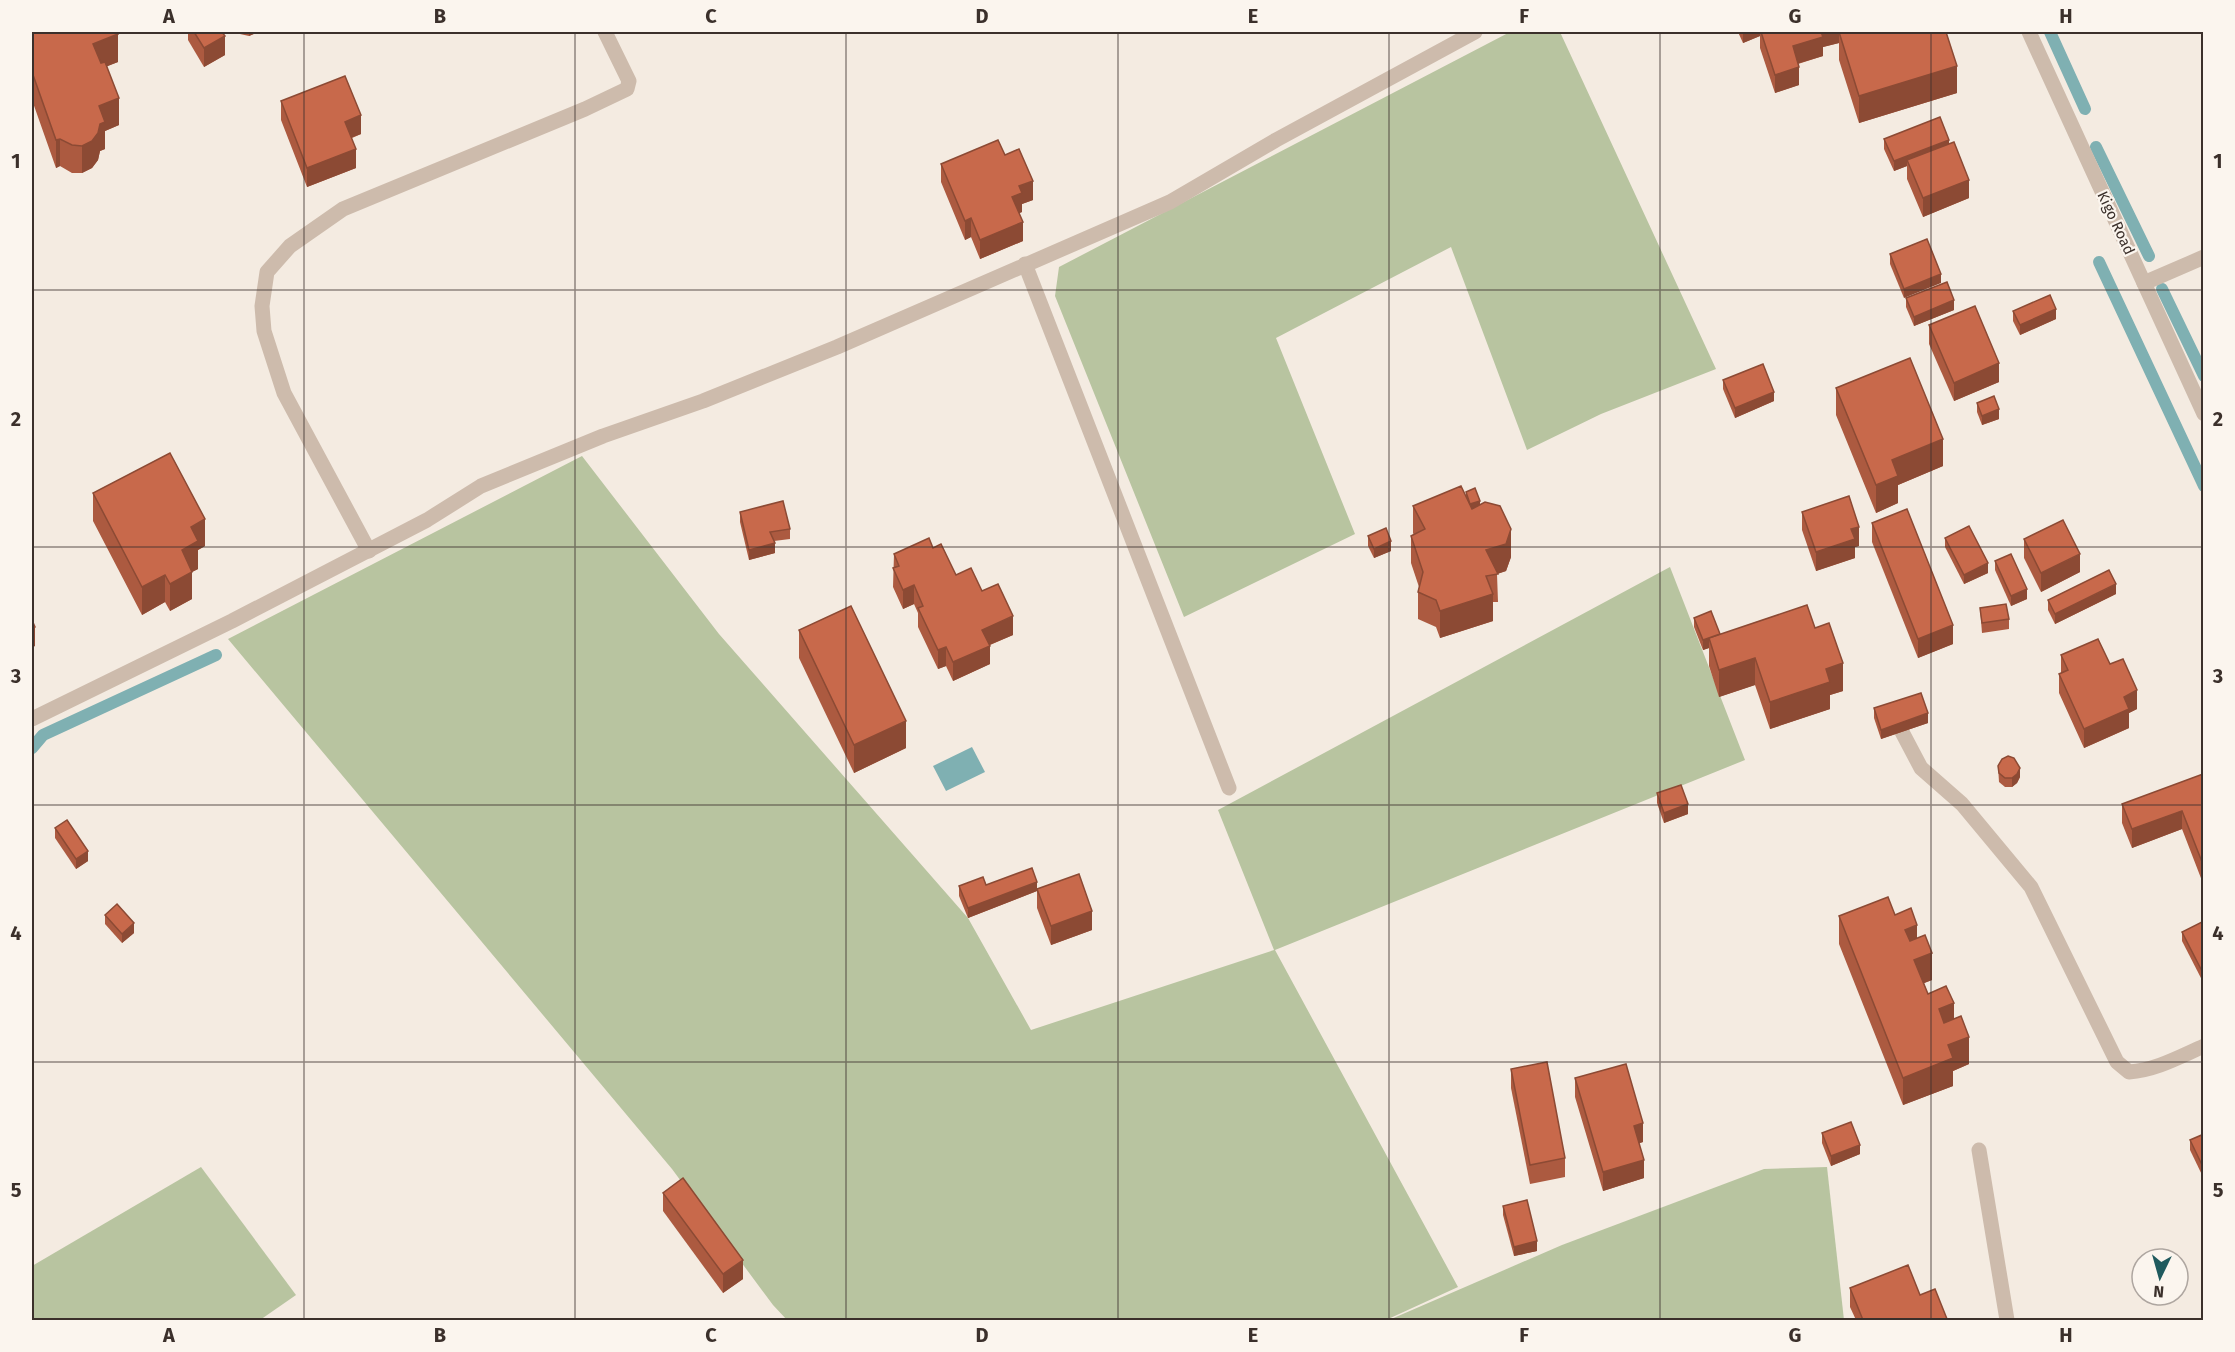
<svg xmlns="http://www.w3.org/2000/svg" width="2235" height="1352" viewBox="0 0 2235 1352" font-family="'Fira Sans',sans-serif">
<rect width="100%" height="100%" fill="#f4ebe1"/>
<g fill="#b8c4a0">
<path d="M1510 32H1560L1716 369 1601 414 1527 450 1451 247 1276 338 1355 534 1184 617 1055 296 1059 267Z"/>
<path d="M582 456 719 634 968 918 1031 1030 1274 950 1218 810 1670 567 1745 760 1275 950 1458 1287 1386 1320H787L773 1305 672 1169 228 639Z"/>
<path d="M201 1167 296 1295 260 1320H32V1266Z"/>
<path d="M1827 1167 1844 1320H1389L1562 1245 1764 1169Z"/>
</g>
<path fill="#7fb0b2" d="M972 747 985 772 946 791 933 766Z"/>
<g fill="none" stroke-linecap="round" stroke-linejoin="round">
<g stroke="#7fb0b2" stroke-width="12">
<path d="M2050 32 2085 109"/>
<path d="M2096 147 2149 256"/>
<path d="M2099 262 2204 486"/>
<path d="M2162 289 2204 376"/>
<path d="M32 748 43 735 216 655"/>
</g>
<g stroke="#cdbbac" stroke-width="15">
<path d="M1025 264 1229 788"/>
<path d="M2144 283 2204 257"/>
<path d="M369 551 284 393 264 331 262 306 267 272 290 246 343 209 585 109 627 89 629 81 605 32"/>
<path d="M32 719 232 621 427 520 481 486 603 436 703 401 837 347 1170 202 1276 140 1475 32"/>
<path d="M1902 732 1921 768 1962 804 2031 887 2117 1062 2129 1072C2156 1070 2179 1057 2204 1046"/>
<path d="M1979 1150 2007 1320"/>
</g>
<path stroke="#cdbbac" stroke-width="15" d="M2029 32 2204 414"/>
</g>
<g fill="#ac5a40">
<path d="M32 32 118 62 107 66 119 125 105 131V149L100 151 98 160 92 168 82 173H72L60 166 56 168 32 100Z"/>
<path d="M188 32H222L225 55 204 67 188 40Z"/>
<path d="M237 32H258L249 36 240 34Z"/>
<path d="M1738 32H1946L1957 93 1859 123 1839 60V43L1823 47V56L1798 64 1799 85 1775 93 1760 48V36L1743 43Z"/>
<path d="M281 101 361 134 352 138 356 168 307 187 281 120Z"/>
<path d="M1884 139 1949 143 1969 198 1923 217 1907 179V166L1894 171 1884 149Z"/>
<path d="M1005 155 1033 200 1022 204V212L1019 213 1023 241 980 259 971 237 965 240 941 182V164Z"/>
<path d="M1927 239 1904 298 1890 264V254Z"/>
<path d="M1906 298 1954 310 1914 326 1906 307Z"/>
<path d="M2013 311 2056 319 2020 335 2013 321Z"/>
<path d="M1929 325 1999 382 1954 401 1929 344Z"/>
<path d="M1723 380 1774 401 1735 418 1723 389Z"/>
<path d="M1836 388 1943 466 1898 485V503L1876 513 1836 415Z"/>
<path d="M1977 403 1999 419 1982 425 1977 412Z"/>
<path d="M1466 492 1480 505 1511 557 1506 571 1497 574 1498 602H1493V621L1440 638 1436 627 1418 619V592L1419 587 1411 563V536L1414 535 1413 533V506L1466 496Z"/>
<path d="M93 493 205 546 198 550V569L192 572V599L170 611 165 602 142 615 93 521Z"/>
<path d="M740 512 790 529V539L774 541 775 553 749 560 740 522Z"/>
<path d="M1802 512 1859 546 1855 547V558L1816 571 1802 530Z"/>
<path d="M1872 523 1953 644 1918 658 1872 542Z"/>
<path d="M1368 536 1391 551 1374 558 1368 546Z"/>
<path d="M1945 538 1988 573 1964 584 1945 547Z"/>
<path d="M2024 539 2080 572 2041 592 2024 558Z"/>
<path d="M933 548 956 575 982 591 1013 635 990 645V664L953 681 946 666 938 669 918 627V613L914 604 903 609 893 587 894 554Z"/>
<path d="M1995 561 2027 599 2011 606 1995 570Z"/>
<path d="M2116 594 2055 624 2048 610V600Z"/>
<path d="M1980 608 2009 619V629L1982 633Z"/>
<path d="M1694 618 1720 635 1815 628 1843 691 1830 695V709L1770 729 1755 685 1719 697 1709 666V648L1703 650 1694 627Z"/>
<path d="M799 630 906 748 854 773 799 658Z"/>
<path d="M2061 655 2110 664 2137 709 2129 713V728L2084 748 2059 693V674L2061 673Z"/>
<path d="M1874 708 1928 723 1881 739 1874 718Z"/>
<path d="M1998 766 2020 777 2017 783 2012 787H2005L1999 782Z"/>
<path d="M2204 777V886L2182 829 2132 848 2122 823V804Z"/>
<path d="M1657 793 1688 814 1664 823 1657 803Z"/>
<path d="M55 828 88 861 76 869 55 838Z"/>
<path d="M986 885 1037 891 968 918 959 896V886Z"/>
<path d="M1037 889 1092 930 1051 945 1037 908Z"/>
<path d="M105 915 134 933 122 943 105 924Z"/>
<path d="M1895 915 1917 938 1932 980 1924 983 1928 994 1954 1019 1969 1064 1953 1071V1086L1903 1105 1839 944V916Z"/>
<path d="M2204 921V984L2182 941V932Z"/>
<path d="M1511 1069 1565 1158V1177L1530 1184 1511 1088Z"/>
<path d="M1575 1078 1643 1142 1639 1143 1644 1178 1603 1191 1575 1097Z"/>
<path d="M1822 1133 1860 1154 1831 1166 1822 1143Z"/>
<path d="M2204 1134V1179L2190 1150V1140Z"/>
<path d="M663 1193 743 1279 723 1293 663 1211Z"/>
<path d="M1503 1206 1537 1251 1514 1256 1503 1215Z"/>
<path d="M1850 1288 1920 1295 1947 1320H1856L1850 1307Z"/>
</g>
<g fill="#8c4a34">
<path d="M249 32H258L249 36Z"/>
<path d="M1748 32H1760V36L1743 43V34Z"/>
<path d="M1821 32H1875H1839V43L1823 47V56L1793 65V46Z"/>
<path d="M118 34V62L93 72V44Z"/>
<path d="M225 36V55L204 67V48Z"/>
<path d="M1957 66V93L1859 123V96Z"/>
<path d="M1799 67V85L1775 93V75Z"/>
<path d="M119 98V125L105 131V149L100 151 98 160 92 168 82 173V146L99 106Z"/>
<path d="M361 115V134L345 140V122Z"/>
<path d="M60 139V166L56 168V140Z"/>
<path d="M1949 140V149L1907 160V166L1894 171V161Z"/>
<path d="M356 149V168L307 187V168Z"/>
<path d="M1969 180V198L1923 217V198Z"/>
<path d="M1033 181V200L1022 204V212L1012 216V197L1019 186Z"/>
<path d="M971 218V237L965 240V221Z"/>
<path d="M1023 222V241L980 259V240Z"/>
<path d="M1941 274V283L1904 298V289Z"/>
<path d="M1954 300V310L1914 326V317Z"/>
<path d="M2056 309V319L2020 335V325Z"/>
<path d="M1999 363V382L1954 401V383Z"/>
<path d="M1774 392V401L1735 418V408Z"/>
<path d="M1999 409V419L1982 425V416Z"/>
<path d="M1943 439V466L1898 485V503L1876 513V485L1892 460Z"/>
<path d="M1480 501V510L1470 514V504Z"/>
<path d="M205 519V546L198 550V569L182 577V550L191 527Z"/>
<path d="M1859 527V546L1855 547V558L1816 571V552L1851 529Z"/>
<path d="M1511 529V557L1506 571 1494 575 1486 550Z"/>
<path d="M1391 541V551L1374 558V549Z"/>
<path d="M775 543V553L749 560V550Z"/>
<path d="M2080 554V572L2041 592V573Z"/>
<path d="M1988 563V573L1964 584V575Z"/>
<path d="M192 572V599L170 611V584Z"/>
<path d="M165 575V602L142 615V587Z"/>
<path d="M2116 584V594L2055 624V614Z"/>
<path d="M914 585V604L903 609V590Z"/>
<path d="M2027 589V599L2011 606V596Z"/>
<path d="M1493 594V621L1440 638V611Z"/>
<path d="M1013 616V635L982 648V630Z"/>
<path d="M1953 625V644L1918 658V639Z"/>
<path d="M35 627V646L32 648V629Z"/>
<path d="M1720 634 1709 638V648L1703 650V640Z"/>
<path d="M990 646V664L953 681V662Z"/>
<path d="M946 647V666L938 669V650Z"/>
<path d="M1755 658V685L1719 697V670Z"/>
<path d="M1843 663V691L1830 695V709L1770 729V702L1826 669Z"/>
<path d="M2137 690V709L2129 713V728L2084 748V729L2124 697Z"/>
<path d="M1928 713V723L1881 739V730Z"/>
<path d="M906 721V748L854 773V745Z"/>
<path d="M2020 768V777L2017 783 2012 787V778Z"/>
<path d="M1688 804V814L1664 823V813Z"/>
<path d="M2182 811V829L2132 848V829Z"/>
<path d="M88 851V861L76 869V859Z"/>
<path d="M1037 882V891L968 918V908Z"/>
<path d="M1092 911V930L1051 945V926Z"/>
<path d="M134 923V933L122 943V934Z"/>
<path d="M1917 925V952L1905 957V930Z"/>
<path d="M1932 953V980L1914 987V960Z"/>
<path d="M1954 1003V1031L1939 1036V1009Z"/>
<path d="M1969 1037V1064L1953 1071V1086L1903 1105V1078L1948 1045Z"/>
<path d="M1643 1123V1142L1634 1145V1126Z"/>
<path d="M1860 1145V1154L1831 1166V1156Z"/>
<path d="M1644 1160V1178L1603 1191V1172Z"/>
<path d="M1537 1241V1251L1514 1256V1247Z"/>
<path d="M743 1260V1279L723 1293V1274Z"/>
</g>
<g fill="#c8694b" stroke="#8c4a34" stroke-width="1.5">
<path d="M32 32H117L118 34 93 44 101 63 105 62 119 98 99 106 105 122 100 124 98 133 92 141 82 146 72 145 60 139 56 140 32 72Z"/>
<path d="M194 32H222L225 36 204 48Z"/>
<path d="M1761 32H1821L1823 37 1793 46 1799 67 1775 75Z"/>
<path d="M1839 32H1946L1957 66 1859 96Z"/>
<path d="M345 76 361 115 345 122 356 149 307 168 281 101Z"/>
<path d="M1940 117 1949 140 1894 161 1884 139Z"/>
<path d="M998 140 1005 155 1019 149 1033 181 1019 186 1022 193 1012 197 1023 222 980 240 971 218 965 221 941 164Z"/>
<path d="M1954 142 1969 180 1923 198 1907 160Z"/>
<path d="M1927 239 1941 274 1904 289 1890 254Z"/>
<path d="M1947 282 1954 300 1914 317 1906 298Z"/>
<path d="M2050 295 2056 309 2020 325 2013 311Z"/>
<path d="M1975 306 1999 363 1954 383 1929 325Z"/>
<path d="M1910 358 1943 439 1892 460 1898 476 1876 485 1836 388Z"/>
<path d="M1763 364 1774 392 1735 408 1723 380Z"/>
<path d="M1994 396 1999 409 1982 416 1977 403Z"/>
<path d="M170 453 205 519 191 527 198 541 182 550 192 572 170 584 165 575 142 587 93 493Z"/>
<path d="M1461 486 1472 509 1485 502 1500 506 1511 529 1506 544 1486 550 1498 574 1486 576 1493 594 1440 611 1436 600 1418 592 1423 572 1411 536 1425 529 1413 506Z"/>
<path d="M1475 488 1480 501 1470 504 1466 492Z"/>
<path d="M1849 496 1859 527 1851 529 1855 539 1816 552 1802 512Z"/>
<path d="M783 501 790 529 770 532 775 543 749 550 740 512Z"/>
<path d="M1907 509 1953 625 1918 639 1872 523Z"/>
<path d="M2063 520 2080 554 2041 573 2024 539Z"/>
<path d="M1969 526 1988 563 1964 575 1945 538Z"/>
<path d="M1386 528 1391 541 1374 549 1368 536Z"/>
<path d="M929 538 933 548 941 544 956 575 971 568 982 591 998 584 1013 616 982 630 990 646 953 662 946 647 938 650 918 608 923 606 914 585 903 590 893 568 899 566 894 554Z"/>
<path d="M2011 554 2027 589 2011 596 1995 561Z"/>
<path d="M2109 570 2116 584 2055 614 2048 600Z"/>
<path d="M2006 604 2009 619 1982 623 1980 608Z"/>
<path d="M1807 605 1815 628 1829 623 1843 663 1826 669 1830 682 1770 702 1755 658 1719 670 1709 638Z"/>
<path d="M851 606 906 721 854 745 799 630Z"/>
<path d="M1711 611 1720 634 1703 640 1694 618Z"/>
<path d="M32 620 35 627 32 629Z"/>
<path d="M2098 639 2110 664 2123 659 2137 690 2124 697 2129 709 2084 729 2059 674 2068 670 2061 655Z"/>
<path d="M1921 693 1928 713 1881 730 1874 708Z"/>
<path d="M2008 756 2014 758 2020 768 2017 774 2012 778H2005L1999 773 1998 766 2002 759Z"/>
<path d="M2203 774 2204 777V867L2182 811 2132 829 2122 804Z"/>
<path d="M1681 785 1688 804 1664 813 1657 793Z"/>
<path d="M67 820 88 851 76 859 55 828Z"/>
<path d="M1032 868 1037 882 968 908 959 886 983 877 986 885Z"/>
<path d="M1079 874 1092 911 1051 926 1037 889Z"/>
<path d="M1888 897 1895 915 1911 908 1917 925 1905 930 1910 941 1925 935 1932 953 1914 960 1928 994 1946 986 1954 1003 1939 1009 1944 1023 1961 1016 1969 1037 1948 1045 1953 1058 1903 1078 1839 916Z"/>
<path d="M117 904 134 923 122 934 105 915Z"/>
<path d="M2204 921V975L2182 932Z"/>
<path d="M1547 1062 1565 1158 1530 1165 1511 1069Z"/>
<path d="M1626 1064 1643 1123 1634 1126 1644 1160 1603 1172 1575 1078Z"/>
<path d="M1851 1122 1860 1145 1831 1156 1822 1133Z"/>
<path d="M2204 1134V1169L2190 1140Z"/>
<path d="M683 1178 743 1260 723 1274 663 1193Z"/>
<path d="M1527 1200 1537 1241 1514 1247 1503 1206Z"/>
<path d="M1908 1265 1920 1295 1935 1289 1947 1319 1943 1320H1863L1850 1288Z"/>
</g>
<path fill="none" stroke="#3b302b" stroke-width="1.5" stroke-opacity="0.55" d="M304 32V1320M575 32V1320M846 32V1320M1118 32V1320M1389 32V1320M1660 32V1320M1931 32V1320M32 290H2204M32 547H2204M32 805H2204M32 1062H2204"/>
<g text-anchor="middle" dominant-baseline="central" stroke-width="4.5" stroke-linejoin="round" paint-order="stroke">
<g font-size="15" fill="#3b302b" stroke="#fbf5ee">
<text transform="translate(2116 223) rotate(65)">Kigo Road</text>
</g>
</g>
<rect width="2235" height="1352" fill="none" stroke="#fbf5ee" stroke-width="66"/>
<g transform="translate(2160 1277) rotate(185)"><circle r="28" fill="#fbf5ee" stroke="#aea6a0" stroke-width="1.5"/>
<path d="M0-4.5L10 22L0 15L-10 22Z" fill="#1f5a5e"/>
<text y="-9" font-size="16" font-weight="bold" text-anchor="middle" fill="#3b302b">N</text>
</g>
<rect x="33" y="33" width="2169" height="1286" fill="none" stroke="#3b302b" stroke-width="2"/>
<g font-size="20" text-anchor="middle" font-weight="bold" fill="#3b302b">
<text x="169" y="23">A</text>
<text x="440" y="23">B</text>
<text x="711" y="23">C</text>
<text x="982" y="23">D</text>
<text x="1253" y="23">E</text>
<text x="1524" y="23">F</text>
<text x="1795" y="23">G</text>
<text x="2066" y="23">H</text>
<text x="16" y="168">1</text>
<text x="2218" y="168">1</text>
<text x="16" y="426">2</text>
<text x="2218" y="426">2</text>
<text x="16" y="683">3</text>
<text x="2218" y="683">3</text>
<text x="16" y="940">4</text>
<text x="2218" y="940">4</text>
<text x="16" y="1197">5</text>
<text x="2218" y="1197">5</text>
<text x="169" y="1342">A</text>
<text x="440" y="1342">B</text>
<text x="711" y="1342">C</text>
<text x="982" y="1342">D</text>
<text x="1253" y="1342">E</text>
<text x="1524" y="1342">F</text>
<text x="1795" y="1342">G</text>
<text x="2066" y="1342">H</text>
</g>
</svg>
